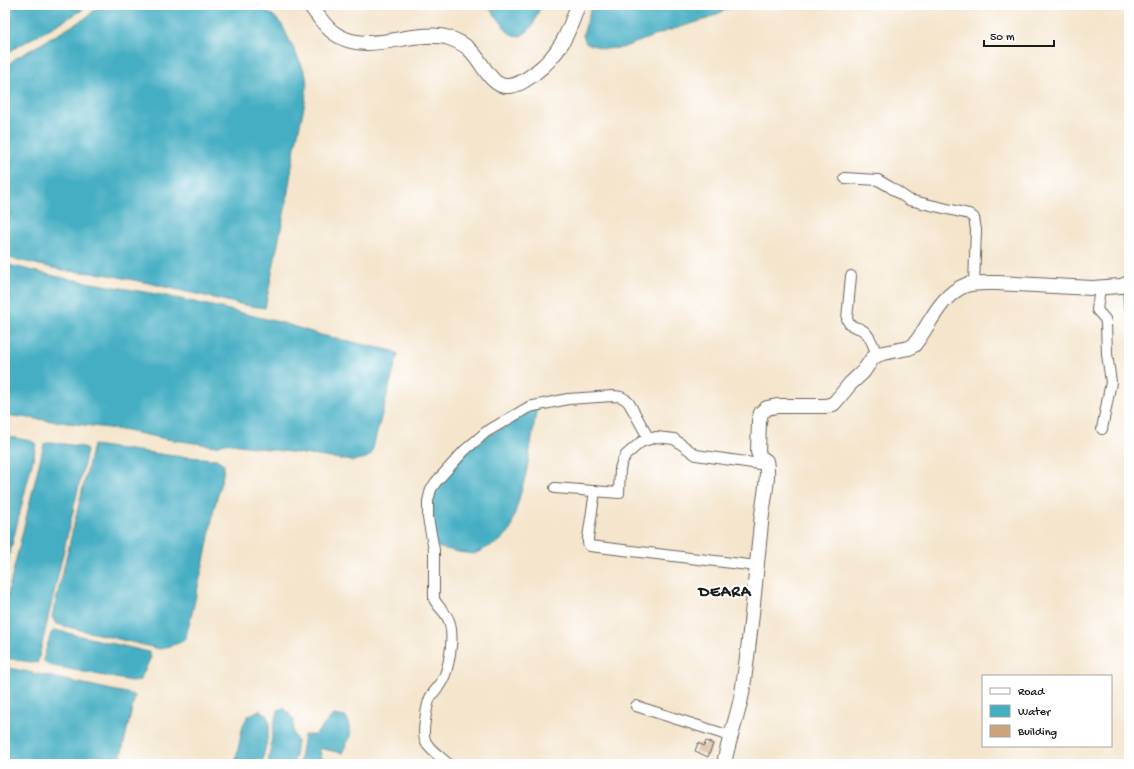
<svg xmlns="http://www.w3.org/2000/svg" width="1134" height="769" viewBox="0 0 1134 769" font-family="'Gochi Hand',sans-serif">
<rect width="100%" height="100%" fill="#fff"/>
<filter id="ink" filterUnits="userSpaceOnUse"><feTurbulence type="fractalNoise" baseFrequency=".025" numOctaves="2"/><feDisplacementMap in="SourceGraphic" scale="8" xChannelSelector="R" yChannelSelector="G"/><feConvolveMatrix kernelMatrix="1 2 1 2 8 2 1 2 1" color-interpolation-filters="sRGB"/></filter>
<filter id="wash" filterUnits="userSpaceOnUse"><feTurbulence type="fractalNoise" baseFrequency=".012" numOctaves="4" result="noise"/><feDisplacementMap in="SourceGraphic" scale="16" xChannelSelector="R" yChannelSelector="G"/><feGaussianBlur stdDeviation="0.9" result="paint"/><feColorMatrix in="noise" values="0 0 0 0 0 0 0 0 0 0 0 0 0 0 0 0 0 1.4 0 .05"/><feComposite in="paint" operator="in"/></filter>
<g filter="url(#wash)">
<rect width="100%" height="100%" fill="#f4e5cc"/>
<g fill="#44aec3" stroke="#306570">
<path d="M5 5H86L81 11 15 48 5 57Z"/>
<path d="M101 5H261L266 11 275 17 282 25 305 72 307 83 305 102 295 147 286 204 265 308 244 305 148 283 104 274 66 271 5 257V68L13 60 84 19Z"/>
<path d="M486 5H541L533 25 528 31 521 36 513 35 508 32 500 21Z"/>
<path d="M592 5H735L707 19 667 31 622 48 604 49 586 43 583 35Z"/>
<path d="M5 264 63 278 162 295 217 307 283 323 321 335 393 351 398 354 371 455 366 458 353 461 225 443 216 446 167 439 116 429 5 415Z"/>
<path d="M537 407 526 474 510 531 499 542 474 554 458 552 437 547 430 514 431 497 437 484 468 448Z"/>
<path d="M5 436 31 441 36 444 34 455 5 573Z"/>
<path d="M51 442 84 447 87 451 38 661 37 663 5 658V605L44 444Z"/>
<path d="M93 445 175 456 216 459 224 464 223 475 214 509 206 552 192 613 186 637 182 642 160 649 56 624 52 617Z"/>
<path d="M55 630 149 652 151 657 140 680 131 681 48 665 43 660 51 633Z"/>
<path d="M5 667 131 694 135 696 119 764H5Z"/>
<path d="M284 708 294 720 293 733 297 741 294 764H268L274 723 279 709Z"/>
<path d="M259 710 266 714 270 724 262 764H235L243 725 248 716Z"/>
<path d="M333 715 346 717C355 732 349 739 342 753L319 748 324 764H299L304 735H314L324 725Z"/>
</g>
<g id="blocks">
<path fill="#cda37c" d="M706 741 713 744 708 757 695 751 698 743 704 746Z"/>
</g>
</g>
<g filter="url(#ink)">
<use href="#blocks" fill-opacity="0" stroke="#68625a" stroke-width="1"/>
<g fill="none" stroke-linecap="round" stroke-linejoin="round">
<g stroke="#68625a" stroke-width="12">
<g id="minor">
<path d="M845 178 878 180 890 187 909 200 969 214 974 218 976 230 974 284"/>
<path d="M851 276 847 319C851 330 858 325 865 332 871 337 874 348 877 355"/>
<path d="M1128 284 1129 303"/>
<path d="M1100 288 1097 310 1105 319 1106 323 1107 354 1111 382 1102 429"/>
<path d="M555 488 619 493 620 469 622 462 626 455 641 442 656 437 674 439 696 455 767 465"/>
<path d="M595 491 588 538V543L590 546 757 566"/>
<path d="M636 706 730 736"/>
<path d="M448 764C441 757 428 749 425 740 422 732 427 705 430 698 433 692 438 688 441 683 449 670 454 639 450 624 448 613 438 608 434 599V550L428 518V501L431 489 436 482 464 451 486 432 529 407 568 399 613 396C620 396 624 397 629 403L649 439"/>
</g>
</g>
<g stroke="#68625a" stroke-width="16">
<g id="secondary">
<path d="M310 5C317 14 324 26 334 33 357 50 387 41 413 37 425 36 437 34 449 38 458 41 466 45 472 52 482 62 492 88 508 86 518 86 527 79 535 73 560 54 568 34 578 5"/>
<path d="M724 764C728 740 738 717 742 693 751 637 755 580 761 524 762 507 770 477 766 461L760 457 758 452 759 421 761 413 767 408 777 406H826L833 404 836 401 850 384 863 372 872 359 877 355 883 353 909 348 914 345C930 325 940 295 966 285 976 282 987 283 997 283L1092 288 1121 286 1129 283"/>
</g>
</g>
<use href="#minor" stroke="#fff" stroke-width="10"/>
<use href="#secondary" stroke="#fff" stroke-width="14"/>
</g>
</g>
<g text-anchor="middle" dominant-baseline="central" stroke-width="4" stroke-linejoin="round" paint-order="stroke">
<g font-size="16" font-weight="bold" letter-spacing="1" fill="#1c1c1c" stroke="#fff">
<text x="725" y="593">DEARA</text>
</g>
</g>
<rect width="1134" height="769" fill="none" stroke="#fff" stroke-width="20"/>
<rect x="982" y="675" width="130" height="72" fill="#ffffff" stroke="#a4a4a4"/>
<rect x="990" y="688" width="20" height="6" fill="#ffffff" stroke="#a4a4a4"/>
<text x="1018" y="695" font-size="12" fill="#1c1c1c">Road</text>
<rect x="990" y="705" width="20" height="12" fill="#44aec3" stroke="#a4a4a4"/>
<text x="1018" y="715" font-size="12" fill="#1c1c1c">Water</text>
<rect x="990" y="725" width="20" height="12" fill="#cda37c" stroke="#a4a4a4"/>
<text x="1018" y="735" font-size="12" fill="#1c1c1c">Building</text>
<path d="M984 40v6h70v-6" fill="none" stroke="#1c1c1c" stroke-width="2"/>
<text x="990" y="40" font-size="12" fill="#1c1c1c" stroke="#ffffff" stroke-width="3" paint-order="stroke">50 m</text>
</svg>
